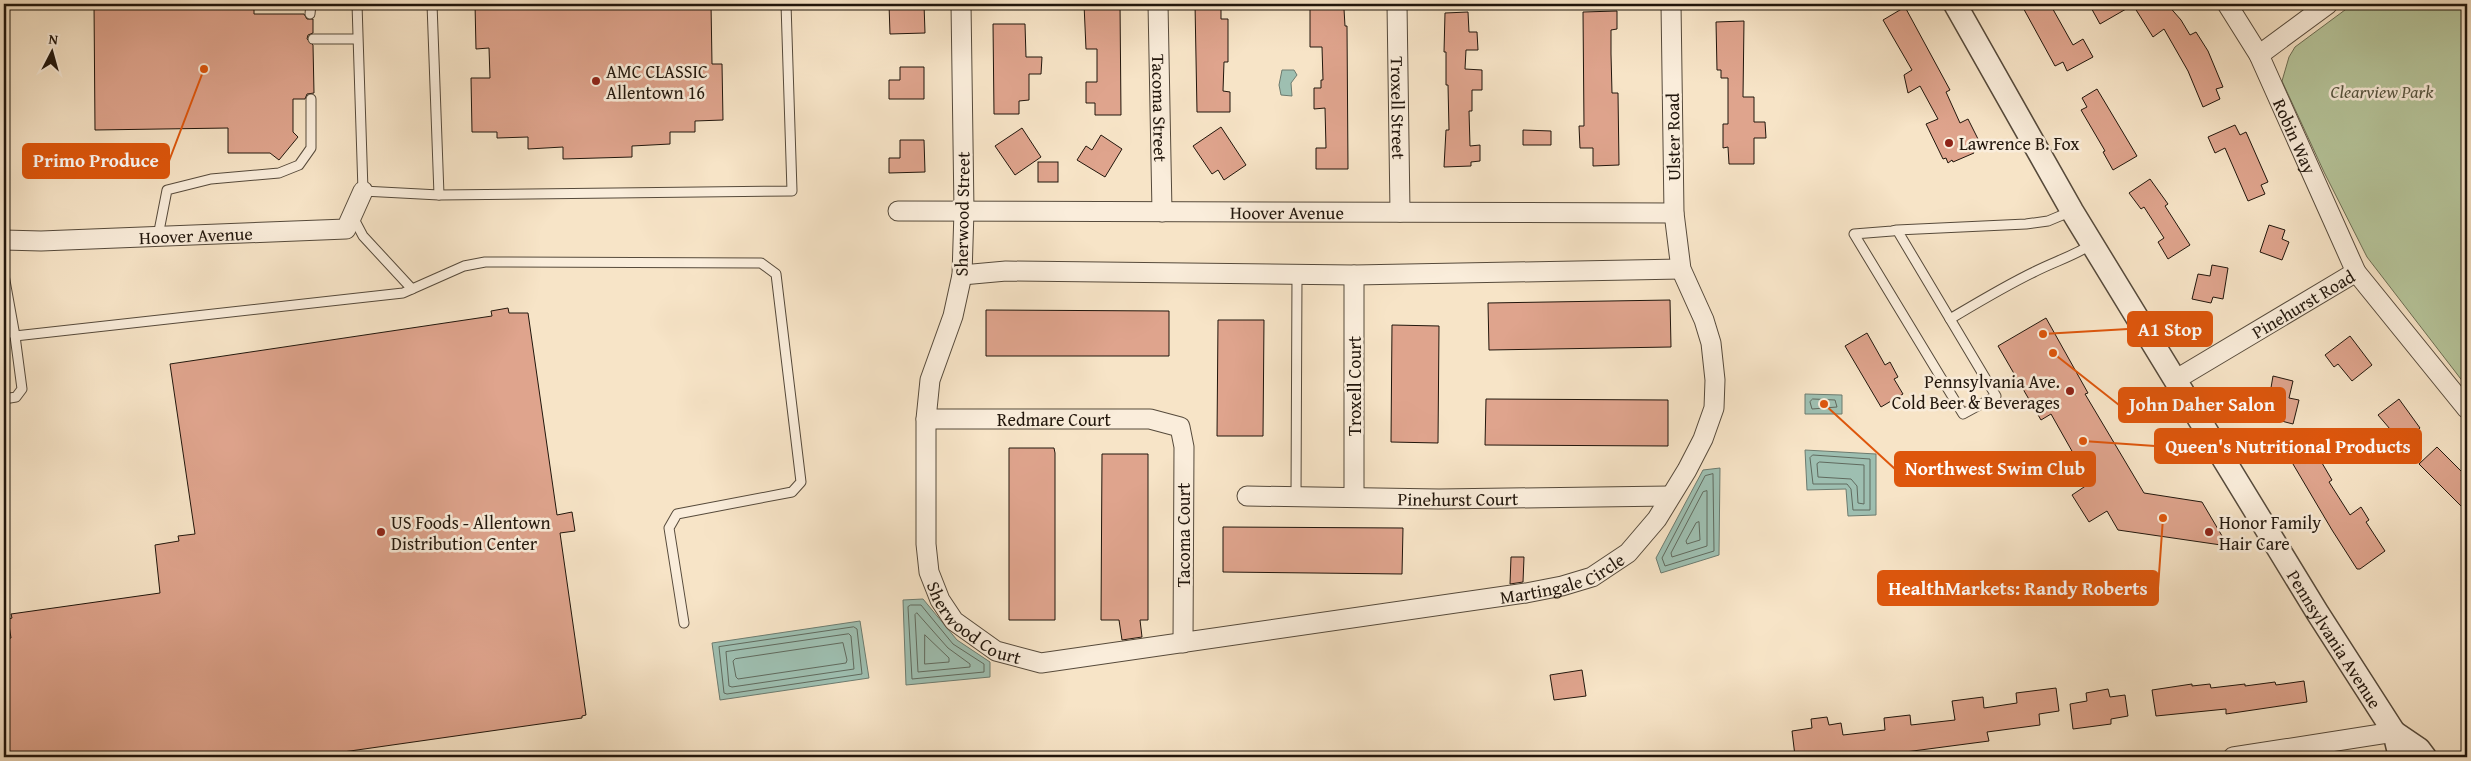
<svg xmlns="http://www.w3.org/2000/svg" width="2471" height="761" viewBox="0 0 2471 761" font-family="'Gentium Book Plus',serif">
<rect width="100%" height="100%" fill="#f7e4c7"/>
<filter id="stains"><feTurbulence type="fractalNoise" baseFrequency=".004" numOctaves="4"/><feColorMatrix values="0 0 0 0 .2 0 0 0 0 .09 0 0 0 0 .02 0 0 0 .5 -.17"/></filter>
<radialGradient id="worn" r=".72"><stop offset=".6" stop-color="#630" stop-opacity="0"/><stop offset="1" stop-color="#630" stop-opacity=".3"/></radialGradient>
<path fill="#b6c59b" stroke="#6c6e54" d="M2353 4H2467V387L2367 257 2324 172 2282 81 2289 57 2295 47Z"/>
<g fill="#9ebfb1" stroke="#6c7b6f">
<path d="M1282 70H1294L1297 75 1291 83 1292 96 1281 95 1279 85Z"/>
<path d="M1805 394 1842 395V414H1805Z"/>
<path d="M1805 450 1876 454V515L1848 516 1846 489 1807 490Z"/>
<path d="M1720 468 1719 555 1661 573 1656 558 1703 470Z"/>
<path d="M923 599 957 640 990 662V677L906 685 903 600Z"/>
<path d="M860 621 869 678 720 700 712 643Z"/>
</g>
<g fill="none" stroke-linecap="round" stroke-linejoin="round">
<g stroke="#606a5e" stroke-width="1">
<path d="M1813 399 1835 400 1837 407 1812 409 1810 402Z"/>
<path d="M1813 455 1870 459V510H1853L1851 489 1847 484H1813L1810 458Z"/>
<path d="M1820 462 1864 465V504L1858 503 1857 486 1851 479 1818 477 1817 464Z"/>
<path d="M1713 474 1714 551 1665 566 1662 558 1705 476Z"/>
<path d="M1707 491V546L1672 557 1671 553 1703 492Z"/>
<path d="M1699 522 1700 540 1687 544 1686 541 1696 523Z"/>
<path d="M911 605H921L953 644 984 664V672L912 679 908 607Z"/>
<path d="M917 613 948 648 970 664V667L918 672 915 615Z"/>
<path d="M854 627 857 629 862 674 727 694 724 693 719 647Z"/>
<path d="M849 634 851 636 854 669 732 687 729 686 726 652Z"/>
<path d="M925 635 949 658V662L925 664Z"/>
<path d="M843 643 847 660 846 663 738 679 736 677 733 661 735 659Z"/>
</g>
</g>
<g fill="#dfa48d" stroke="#21160c">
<path d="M94 4H254V14H304L307 19H313V33L308 35 307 39 313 45 314 93 307 94 305 99H293V132L298 137 279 160 270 153H228V128L95 130Z"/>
<path d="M475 4H711L712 64H722L723 120 695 121V132H670V144L632 146V157L563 159V147L528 149V137L497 138V132H472L471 78H490L489 48 476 49Z"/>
<path d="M889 4H924L925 33 890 34Z"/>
<path d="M1084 4H1120L1121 115H1095V103H1086V82H1097V49H1086Z"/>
<path d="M1195 4H1221V19H1228V62H1224L1223 91 1230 92V112H1197Z"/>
<path d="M2021 4H2050L2073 45 2083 39 2093 57 2067 71 2063 62 2055 66Z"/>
<path d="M2089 4H2167L2181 20 2190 35 2196 32 2208 51 2223 87 2216 89 2220 99 2203 107 2188 71 2164 29 2153 37 2133 5 2100 24Z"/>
<path d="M1905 7 1950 90 1946 92 1960 123 1968 119 1979 141 1970 144 1974 153 1953 162 1952 160 1948 163 1946 158 1943 159 1926 124 1938 119 1920 86 1908 93 1904 75 1912 70 1883 20Z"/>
<path d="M1310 9H1344L1345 26H1347L1348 169H1316V148H1326L1325 108 1314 109V88H1321V80H1323L1322 47H1310Z"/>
<path d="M1617 11V29L1611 30V54L1612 93H1618L1619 165 1593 166V148H1580L1579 126H1584L1583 12Z"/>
<path d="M1468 12 1469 32H1477L1478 50H1466L1465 69 1482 70V90H1472V111H1469L1470 146 1480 145V161L1471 162V166L1444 167 1446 130H1449L1448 85H1446V52H1444L1445 13Z"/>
<path d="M1744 21 1743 97H1754V122H1765L1766 138H1754V164H1729L1728 147 1723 148V124H1728V78H1721V70H1717L1716 22Z"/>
<path d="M993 24H1025L1026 57H1042L1041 74H1029V100L1019 101V114H994Z"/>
<path d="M900 67H924V99H889V80H900Z"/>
<path d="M2097 89 2137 156 2113 170 2103 152 2105 151 2081 110 2087 107 2082 98Z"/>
<path d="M2235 125 2240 135 2246 132 2268 182 2261 185 2265 194 2248 201 2225 148 2215 153 2208 137Z"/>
<path d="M1221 127 1246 165 1224 180 1218 170 1212 174 1193 146Z"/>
<path d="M1022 128 1041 157 1015 175 995 146Z"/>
<path d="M1523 130 1551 131V145H1523Z"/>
<path d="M1101 135 1122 149 1105 177 1077 160 1086 146 1092 150Z"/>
<path d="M900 140H924L925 172 889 173V158H900Z"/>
<rect x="1038" y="162" width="20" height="20"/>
<path d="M2150 179 2168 204 2165 206 2190 245 2168 259 2158 242 2164 238 2144 207 2141 209 2129 193Z"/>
<path d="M2269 225 2285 230 2282 239 2289 242 2282 260 2260 252Z"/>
<path d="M2212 265 2228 268 2223 299 2213 297 2211 303 2192 299 2198 274 2210 276Z"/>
<path d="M1670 300 1671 347 1489 350 1488 303Z"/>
<path d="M508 308 509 313H528L557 515 572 512 575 531 560 533 586 715 582 716V718L343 752V754L320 757H4V639L11 638 8 619 12 618 11 614 160 593 155 545 179 541 178 536 195 534 170 364 492 316 491 311Z"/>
<path d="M986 310 1169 311V356H986Z"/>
<path d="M2046 318 2088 393 2085 394 2144 493 2202 502 2228 546 2118 530 2107 511 2089 522 2072 495 2090 483 2051 414 2041 420 1998 346Z"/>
<path d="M1218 320H1264L1263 436H1217Z"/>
<path d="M1392 325 1439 326 1438 443 1391 442Z"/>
<path d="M1867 333 1885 365 1890 362 1898 377 1894 379 1903 394 1881 407 1845 346Z"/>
<path d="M2350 336 2372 365 2352 381 2338 364 2334 367 2325 355Z"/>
<path d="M2273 376 2293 381 2289 398 2299 400 2293 424 2266 417Z"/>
<path d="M1486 399 1668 400V446L1485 445Z"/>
<path d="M2399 399 2420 428 2402 443 2378 415Z"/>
<path d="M2312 446 2332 480 2329 482 2350 515 2361 507 2369 520 2366 522 2385 551 2360 569H2357L2332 530 2290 459Z"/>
<path d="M2437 447 2467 477V512L2419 464Z"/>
<path d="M1009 448H1054L1055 453V620H1009Z"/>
<path d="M1102 454H1148V620H1140L1142 637 1122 640 1119 620H1101Z"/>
<path d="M1223 527 1403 528 1402 574 1223 572Z"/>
<path d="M1511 557H1524L1523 582 1510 584Z"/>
<path d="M1582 670 1586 696 1554 700 1550 675Z"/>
<path d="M2304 681 2307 702 2226 714V709L2156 716 2152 690 2192 684V686L2210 684 2211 688 2245 684V686L2275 682 2276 685Z"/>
<path d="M2056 688 2059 711 2039 714 2040 725 1987 732 1989 741 1867 757H1823V752L1795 756 1792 731 1812 728 1811 719 1827 717 1829 725 1841 723 1843 735 1885 730 1884 718 1910 715 1911 725 1955 720 1952 701 1983 697 1984 708 2017 703 2016 693Z"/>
<path d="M2108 689 2110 697 2125 695 2128 716 2111 719V724L2073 729 2070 704 2087 701 2086 693Z"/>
</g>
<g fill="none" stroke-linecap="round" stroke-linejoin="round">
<g stroke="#564a3b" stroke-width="11">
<g id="service">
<path d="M357 4 363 191 439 195 792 191 786 4"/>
<path d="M432 4 439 195"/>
<path d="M310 14 311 4"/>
<path d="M313 39H357"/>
<path d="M353 217 363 236 412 289"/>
<path d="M1897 230 1996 396 1963 414 1854 234 1892 231 1897 230 2026 224 2048 221 2072 211"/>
<path d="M158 236 167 190 211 179 279 173 299 165 311 148V99"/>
<path d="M4 275 15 336 403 293 464 266 485 262 761 263 776 274 801 482 792 492 677 514 669 528 684 623"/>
<path d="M1950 319C1977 303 2005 286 2034 272 2053 262 2074 256 2092 244"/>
<path d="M4 322 15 336 22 389 16 397 4 399"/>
<path d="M1296 496 1297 275"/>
</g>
</g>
<g stroke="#564a3b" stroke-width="21">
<g id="minor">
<path id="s1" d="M961 4 964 211 962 275 953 316 930 380 926 419V544L929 572 940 600 954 621 996 651 1041 663 1526 593 1562 586 1592 577 1628 553 1657 519 1687 470 1703 439 1714 408 1715 380 1711 343 1704 320 1681 269 1674 213 1671 4"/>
<path id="s2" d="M1158 4 1162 212"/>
<path id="s3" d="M1397 4 1400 212"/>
<path id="s4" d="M2227 4 2259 55 2356 272 2467 409"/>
<path d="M2259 55 2328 4"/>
<path id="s5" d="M898 211 1674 213"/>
<path id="s6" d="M4 240 41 241 346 229 363 191"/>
<path d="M962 275 1006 271 1354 275 1681 269"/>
<path id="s7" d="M2175 380 2356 272"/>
<path id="s8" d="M926 419H1150L1180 427 1184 447 1183 643"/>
<path id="s9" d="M1247 496 1439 499 1670 496"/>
<path d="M1354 497V275"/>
<path d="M2233 757 2394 732"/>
</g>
</g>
<g stroke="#564a3b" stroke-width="25">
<g id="tertiary">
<path id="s10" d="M1955 4 2072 211 2317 612 2394 732 2400 757"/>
<path d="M2394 732 2419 749 2425 757"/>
</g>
</g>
<use href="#service" stroke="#faeddb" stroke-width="9"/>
<use href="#minor" stroke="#faeddb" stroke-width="19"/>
<use href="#tertiary" stroke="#faeddb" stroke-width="22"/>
</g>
<g fill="#8f2418" stroke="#faeddb" stroke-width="2">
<circle cx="596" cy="81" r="5"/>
<circle cx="1949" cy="143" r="5"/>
<circle cx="2070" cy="391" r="5"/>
<circle cx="381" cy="532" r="5"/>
<circle cx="2209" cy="532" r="5"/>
</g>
<g text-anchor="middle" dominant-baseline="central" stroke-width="5" stroke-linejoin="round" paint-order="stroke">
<g font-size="18" fill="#21160c" stroke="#faeddb" text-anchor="start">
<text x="606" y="71">AMC CLASSIC<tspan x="606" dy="21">Allentown 16</tspan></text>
<text x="1959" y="143">Lawrence B. Fox</text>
<text x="2060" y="381" text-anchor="end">Pennsylvania Ave.<tspan x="2060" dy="21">Cold Beer &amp; Beverages</tspan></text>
<text x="391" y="522">US Foods - Allentown<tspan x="391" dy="21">Distribution Center</tspan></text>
<text x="2219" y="522">Honor Family<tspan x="2219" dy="21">Hair Care</tspan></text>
</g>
<g font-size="18" font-style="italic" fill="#55533e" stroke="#faeddb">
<text x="2382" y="91">Clearview Park</text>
</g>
<g font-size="18" fill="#21160c" stroke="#faeddb">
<text stroke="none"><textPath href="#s2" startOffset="104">Tacoma Street</textPath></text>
<text stroke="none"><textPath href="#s3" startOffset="104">Troxell Street</textPath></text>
<text stroke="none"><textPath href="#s4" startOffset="149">Robin Way</textPath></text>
<text transform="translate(1673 137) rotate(-91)">Ulster Road</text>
<text stroke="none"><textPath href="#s5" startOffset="389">Hoover Avenue</textPath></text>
<text transform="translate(962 214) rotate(-89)">Sherwood Street</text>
<text stroke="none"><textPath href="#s6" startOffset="192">Hoover Avenue</textPath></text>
<text stroke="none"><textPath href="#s7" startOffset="149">Pinehurst Road</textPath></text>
<text transform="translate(1354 386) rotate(-90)">Troxell Court</text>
<text stroke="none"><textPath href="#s8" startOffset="128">Redmare Court</textPath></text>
<text stroke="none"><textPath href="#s9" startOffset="211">Pinehurst Court</textPath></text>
<text transform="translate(1183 535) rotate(-90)">Tacoma Court</text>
<text stroke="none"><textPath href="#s1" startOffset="1256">Martingale Circle</textPath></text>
<text stroke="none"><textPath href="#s1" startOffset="645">Sherwood Court</textPath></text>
<text stroke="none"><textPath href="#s10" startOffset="740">Pennsylvania Avenue</textPath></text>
</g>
</g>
<path fill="none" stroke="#de560c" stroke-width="2" d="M204 69L169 161M2043 334L2128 329M2053 353L2119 405M2083 441L2155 446M1824 404L1895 469M2163 518L2158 588"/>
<g fill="#de560c" stroke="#faeddb" stroke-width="2">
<circle cx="204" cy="69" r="5"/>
<circle cx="2043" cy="334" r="5"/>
<circle cx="2053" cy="353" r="5"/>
<circle cx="2083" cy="441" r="5"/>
<circle cx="1824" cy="404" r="5"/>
<circle cx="2163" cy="518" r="5"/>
</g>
<g fill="#de560c" stroke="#de560c" stroke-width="2">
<rect x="23" y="144" width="146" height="34" rx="5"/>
<rect x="2128" y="312" width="84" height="34" rx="5"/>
<rect x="2119" y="388" width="166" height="34" rx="5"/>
<rect x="2155" y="429" width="266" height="34" rx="5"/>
<rect x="1895" y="452" width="200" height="34" rx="5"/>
<rect x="1878" y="571" width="280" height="34" rx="5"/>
</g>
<g font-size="19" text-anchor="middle" font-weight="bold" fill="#fff">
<text x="96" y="167">Primo Produce</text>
<text x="2170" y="336">A1 Stop</text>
<text x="2202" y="411">John Daher Salon</text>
<text x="2288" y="453">Queen's Nutritional Products</text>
<text x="1995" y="475">Northwest Swim Club</text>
<text x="2018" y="595">HealthMarkets: Randy Roberts</text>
</g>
<rect width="2471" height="761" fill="none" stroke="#f7e4c7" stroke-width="20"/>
<rect x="5" y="5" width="2461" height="751" fill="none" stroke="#21160c" stroke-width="2.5"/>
<rect x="10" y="10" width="2451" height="741" fill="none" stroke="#21160c"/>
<g transform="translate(52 52) rotate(6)" stroke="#faeddb" stroke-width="4" paint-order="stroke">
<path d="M0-4L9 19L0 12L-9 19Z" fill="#21160c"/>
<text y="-8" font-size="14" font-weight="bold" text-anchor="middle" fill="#21160c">N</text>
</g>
<rect width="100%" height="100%" filter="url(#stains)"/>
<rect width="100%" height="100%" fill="url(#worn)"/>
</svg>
